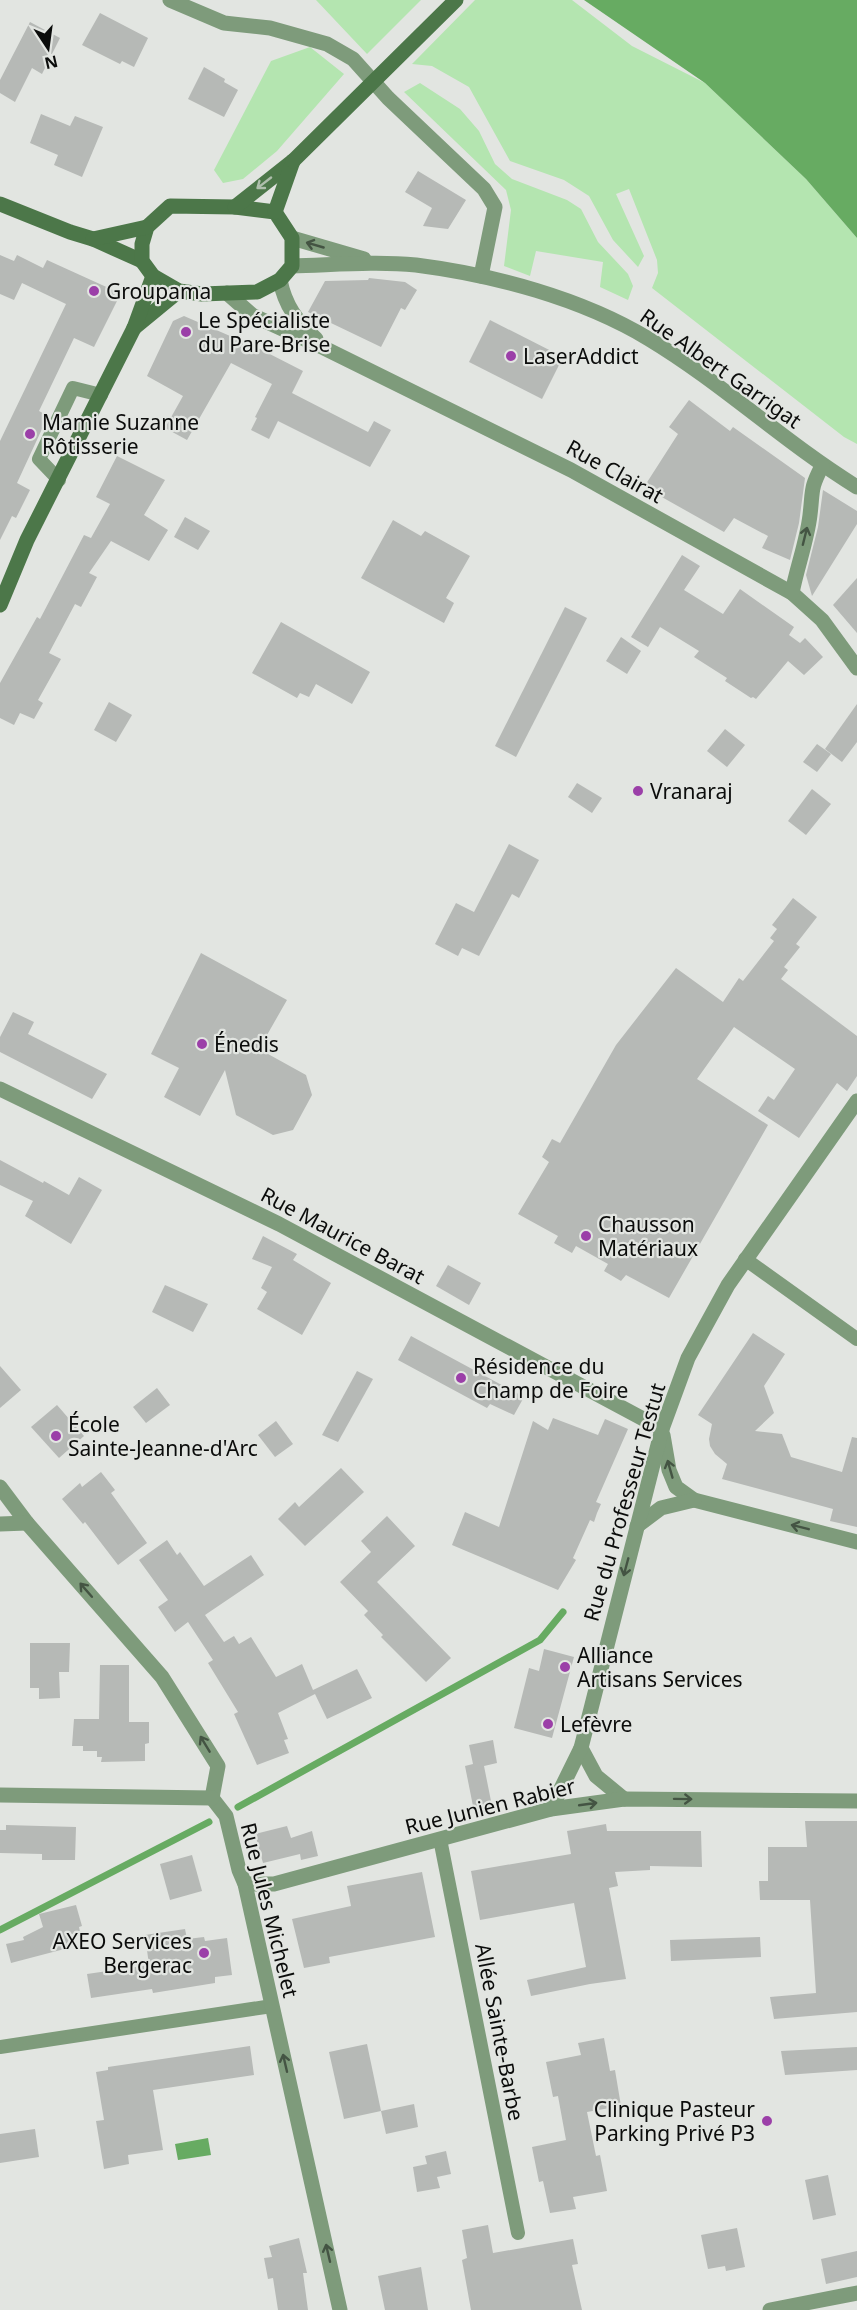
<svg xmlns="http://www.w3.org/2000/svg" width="857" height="2310" viewBox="0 0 857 2310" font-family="'Noto Sans',sans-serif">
<rect width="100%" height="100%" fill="#e2e5e1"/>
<g fill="#b4e5b0">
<path d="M316 0H421L367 54Z"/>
<path d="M475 0H572L632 46 705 83 806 179 857 238V444L844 437 652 288 658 273 657 260 629 189 616 194 644 256 638 267 613 240 589 196 564 180 510 161 469 87 432 66 412 64Z"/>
<path d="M310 47 344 74 277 151 243 179 223 183 214 170 271 61Z"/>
<path d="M420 83 460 109 479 131 495 164 512 179 567 200 581 209 598 242 628 274 633 286 628 300 600 287 603 262 536 251 530 276 504 266 511 210 506 190 404 92Z"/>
</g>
<g fill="#67ab62">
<path d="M584 0H857V238L806 179 705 83Z"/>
<path d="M208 2138 211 2155 178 2160 175 2144Z"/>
</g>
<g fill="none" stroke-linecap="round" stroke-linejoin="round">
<g stroke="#67ab62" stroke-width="7">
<path d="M238 1807 540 1640 563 1612"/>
<path d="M0 1930 209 1822"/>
</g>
</g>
<g fill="#b6b9b6">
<path d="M100 13 148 38 134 67 122 61 120 64 82 45Z"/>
<path d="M30 22 60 38 42 74 32 68 15 102 0 93V80Z"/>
<path d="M204 67 225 79 224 82 238 90 224 117 188 99Z"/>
<path d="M41 114 70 126 75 116 103 127 82 177 54 165 58 155 30 143Z"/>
<path d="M418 171 466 200 448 229 423 226 432 208 405 192Z"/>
<path d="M0 255 14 261 17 255 43 268 47 260 113 290 117 301 94 347 74 338 39 411 48 416 17 483 30 490 16 518 12 516 0 540V441L66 304 22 283 14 300 0 294Z"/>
<path d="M369 278 405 282 417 290 405 310 401 308 381 347 308 312 325 281 368 280Z"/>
<path d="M184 316 258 348 303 371 292 393 368 432 374 421 391 430 370 467 278 421 269 439 251 430 257 418 255 417 272 384 231 363 187 440 165 428 183 396 147 376 173 321Z"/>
<path d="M490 320 563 357 542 399 469 362Z"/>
<path d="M689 400 730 431 733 427 805 478 799 523 790 560 762 548 768 536 734 518 724 532 644 487 678 434 669 427Z"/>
<path d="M117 456 165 480 144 515 168 530 149 561 111 541 89 573 97 577 81 607 75 604 49 653 61 659 38 700 43 703 34 719 20 713 14 725 0 718V683L37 617 40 619 84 535 91 538 110 504 96 497Z"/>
<path d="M823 490 857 511V524L812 596 806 575 818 527Z"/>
<path d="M185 517 210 531 198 550 174 537Z"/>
<path d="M393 520 421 536 425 531 470 556 446 598 454 603 444 623 361 578Z"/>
<path d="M682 555 700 566 684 590 723 614 740 589 794 627 789 635 800 643 805 638 823 657 804 675 788 661 756 699 753 697 751 698 725 681 727 678 694 657 699 651 660 627 648 647 631 637Z"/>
<path d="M857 578V633L833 605Z"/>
<path d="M565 607 587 618 516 757 495 746Z"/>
<path d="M281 622 370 672 352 704 316 684 309 697 300 693 297 698 252 673Z"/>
<path d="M621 637 641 651 627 674 606 661Z"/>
<path d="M109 702 132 715 116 742 94 730Z"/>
<path d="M857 704V742L842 762 825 749Z"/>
<path d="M725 729 745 745 727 767 707 751Z"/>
<path d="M817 744 831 754 817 772 803 762Z"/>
<path d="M577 783 602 798 592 813 568 797Z"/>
<path d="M812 789 831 804 806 835 788 821Z"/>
<path d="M509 844 539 860 519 898 512 894 479 956 462 948 458 956 435 944 456 903 474 912Z"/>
<path d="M793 898 817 917 796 944 800 947 784 967 788 970 781 979 857 1036V1076L847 1091 837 1083 799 1138 758 1111 768 1096 774 1100 795 1069 734 1027 697 1079 768 1125 669 1298 626 1275 621 1281 604 1271 608 1264 576 1246 572 1253 554 1243 558 1236 518 1214 549 1162 542 1157 552 1139 560 1143 616 1045 676 968 723 1002 739 978 743 981 774 941 770 938 777 929 772 925Z"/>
<path d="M201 953 287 1000 259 1049 306 1075 312 1095 293 1130 273 1135 236 1115 225 1070 200 1116 164 1097 179 1068 151 1054Z"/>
<path d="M13 1012 34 1022 28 1034 107 1074 92 1099 0 1052V1037Z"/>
<path d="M0 1160 43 1183 44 1181 69 1195 79 1177 102 1190 71 1244 25 1216 33 1201 0 1185Z"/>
<path d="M263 1236 297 1254 293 1260 331 1283 302 1335 257 1309 267 1292 261 1288 272 1267 252 1259Z"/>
<path d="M448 1265 481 1283 469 1305 436 1286Z"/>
<path d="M165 1285 208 1304 193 1332 152 1312Z"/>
<path d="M753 1333 785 1354 764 1386 774 1413 755 1431 782 1434 791 1457 842 1472 852 1437 857 1438V1527L830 1521 833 1509 722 1479 727 1464 715 1454 710 1446 709 1439 712 1424 698 1415Z"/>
<path d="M411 1336 524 1397 514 1415 490 1404 487 1408 398 1360Z"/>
<path d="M0 1366 21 1390 0 1408Z"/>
<path d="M357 1371 373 1379 338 1442 322 1435Z"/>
<path d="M157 1388 170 1405 146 1423 133 1407Z"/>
<path d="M57 1405 84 1436 59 1458 31 1427Z"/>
<path d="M553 1418 598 1435 605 1419 628 1429 596 1502 601 1504 597 1513 594 1522 590 1520 573 1558 576 1560 558 1590 452 1545 465 1512 499 1527 533 1421 548 1430Z"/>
<path d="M276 1421 293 1444 275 1457 258 1435Z"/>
<path d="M341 1468 364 1492 305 1546 278 1519 295 1502 299 1507Z"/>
<path d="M101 1472 115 1490 111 1493 147 1543 118 1565 85 1522 83 1524 62 1499 80 1483 82 1487Z"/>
<path d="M387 1516 415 1546 377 1582 451 1658 426 1682 381 1637 383 1635 364 1615 368 1611 340 1582 371 1552 361 1541Z"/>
<path d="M167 1540 177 1555 180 1552 204 1586 251 1555 264 1575 205 1615 224 1642 234 1636 239 1644 251 1637 276 1677 302 1664 313 1690 357 1669 372 1698 327 1719 315 1694 278 1713 288 1739 284 1740 289 1753 257 1765 234 1714 238 1712 208 1663 213 1660 188 1622 175 1632 158 1607 168 1600 139 1560Z"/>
<path d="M30 1643H70L69 1672H59L60 1698 39 1699V1688H30Z"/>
<path d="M544 1649 574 1657 552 1738 514 1728 529 1668 539 1671Z"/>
<path d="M100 1665H129V1722H149V1743L145 1744V1761L101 1762 102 1757H97V1751H83V1746H72L74 1719H99Z"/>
<path d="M493 1740 497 1763 484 1766 493 1811 475 1816 465 1766 473 1764 469 1745Z"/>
<path d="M805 1821H857V2012L774 2019 770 1997 816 1993 810 1900H760L759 1881H768V1847H807Z"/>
<path d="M606 1824 607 1831H701L702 1867 650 1866V1870L615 1872 618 1886 609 1888 626 1979 590 1984 531 1996 527 1980 586 1967 574 1903 480 1920 471 1871 571 1854 567 1831Z"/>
<path d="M6 1825 76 1827 75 1860H42V1854L0 1853V1830H6Z"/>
<path d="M287 1826 291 1838 312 1831 318 1856 301 1860 300 1854 263 1863 255 1834Z"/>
<path d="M192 1855 202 1891 170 1900 160 1864Z"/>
<path d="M422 1872 435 1937 329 1957 330 1963 304 1968 292 1919 351 1906 347 1886Z"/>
<path d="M76 1905 82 1926 79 1927 80 1932 69 1935 72 1947 11 1963 6 1944 24 1940 23 1937 43 1927 39 1914Z"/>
<path d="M185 1929 187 1939 204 1937 205 1941 227 1938 232 1975 215 1977V1983L153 1993 152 1989 91 1998 87 1974 149 1965 145 1935Z"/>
<path d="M760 1937 761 1957 671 1961 670 1940Z"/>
<path d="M604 2038 610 2071 615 2070 621 2106 587 2112 596 2156 600 2155 607 2191 573 2197 576 2209 550 2213 543 2181 539 2182 532 2147 566 2140 558 2096 553 2097 546 2062 581 2055 578 2043Z"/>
<path d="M367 2044 381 2111 344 2119 329 2052Z"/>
<path d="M250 2046 254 2075 153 2090 163 2150 128 2155 129 2164 104 2169 96 2121 104 2120 96 2072 108 2070V2067Z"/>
<path d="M857 2047V2070L785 2075 781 2051Z"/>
<path d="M414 2104 418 2127 386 2134 381 2111Z"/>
<path d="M35 2129 39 2157 0 2163V2134Z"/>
<path d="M446 2151 451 2174 437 2177 440 2188 417 2192 413 2167 427 2164 425 2156Z"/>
<path d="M828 2175 836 2215 813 2220 805 2180Z"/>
<path d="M488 2225 493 2253 573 2239 578 2264 572 2265 582 2310H471L462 2260 467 2258 462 2230Z"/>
<path d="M737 2228 745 2267 726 2271 725 2266 708 2269 701 2235Z"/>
<path d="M299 2238 307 2273H303L308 2310H278L273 2278 268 2279 264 2258 272 2257 269 2246Z"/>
<path d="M857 2251V2277L826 2284 821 2259Z"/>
<path d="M421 2267 428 2310H385L378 2276Z"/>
</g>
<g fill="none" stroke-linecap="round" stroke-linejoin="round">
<g stroke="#7e9b7b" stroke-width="14">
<path d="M59 480 39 459 73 388 101 395"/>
<path d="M745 1259 857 1339"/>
<path d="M440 1839 518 2233"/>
<path d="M0 2047 272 2006"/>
</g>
<g stroke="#7e9b7b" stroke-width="15">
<path d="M170 0 224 23 270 28 327 44 353 59 388 98 484 189 495 207 481 276"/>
<path d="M292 238 364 259"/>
<path d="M292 266C333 265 375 261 416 265 494 275 581 298 649 339 722 383 784 442 857 487"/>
<path d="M280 280C285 306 297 321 316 339"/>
<path d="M227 293 252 315 324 348 571 470 792 593 822 620 857 668"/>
<path d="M792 593C797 567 807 541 810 515 813 490 810 489 822 466"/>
<path d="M0 1089 279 1224 662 1429"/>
<path d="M663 1435 669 1470 676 1487 694 1500 857 1542"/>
<path d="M0 1487 27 1523 162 1677 218 1766 212 1798 226 1816 239 1870 245 1884 340 2310"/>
<path d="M0 1524 27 1523"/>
<path d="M637 1526 661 1508 694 1500"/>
<path d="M581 1748 596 1776 624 1799"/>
<path d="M0 1795 212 1798"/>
<path d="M551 1809 581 1748 662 1429 688 1358 728 1285 857 1101"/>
<path d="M245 1884H274L551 1809 624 1799 857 1801"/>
<path d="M770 2310 857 2293"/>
</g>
<g stroke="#4c7749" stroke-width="15">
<path d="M0 204 70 232 93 239 142 261"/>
<path d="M170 206 235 207 275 212 292 238V266L280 280 257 292 202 294 179 291 153 276 142 261V244L147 227Z"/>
<path d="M235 207 293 161"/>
<path d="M275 212 293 161"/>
<path d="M93 239 147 227"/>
<path d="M134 328 179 291"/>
<path d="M0 605 27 540 134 328 153 276"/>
</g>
<path stroke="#4c7749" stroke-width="15" d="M293 161 456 0"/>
</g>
<defs><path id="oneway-shaft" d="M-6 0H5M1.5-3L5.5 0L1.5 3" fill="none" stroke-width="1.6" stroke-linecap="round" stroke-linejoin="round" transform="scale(1.5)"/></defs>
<use stroke="#aebeac" href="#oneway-shaft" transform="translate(264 183) rotate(142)"/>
<g stroke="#445443">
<use href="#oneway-shaft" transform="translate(315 245) rotate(-164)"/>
<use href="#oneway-shaft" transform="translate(805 536) rotate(-76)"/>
<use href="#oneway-shaft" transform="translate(670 1469) rotate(-106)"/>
<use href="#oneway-shaft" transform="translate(800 1527) rotate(-166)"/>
<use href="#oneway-shaft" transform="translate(626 1567) rotate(105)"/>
<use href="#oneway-shaft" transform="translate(86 1590) rotate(-131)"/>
<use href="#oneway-shaft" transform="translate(205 1744) rotate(-121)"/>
<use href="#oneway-shaft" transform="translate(683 1799) rotate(1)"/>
<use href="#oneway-shaft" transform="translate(588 1804) rotate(-8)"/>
<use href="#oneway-shaft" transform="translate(285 2063) rotate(-103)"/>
<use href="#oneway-shaft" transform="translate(328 2253) rotate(-103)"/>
</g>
<g fill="#9b3fa8" stroke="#e2e5e1" stroke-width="2">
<circle cx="94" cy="291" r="6"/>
<circle cx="186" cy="332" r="6"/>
<circle cx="511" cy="356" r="6"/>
<circle cx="30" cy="434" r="6"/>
<circle cx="638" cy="791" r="6"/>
<circle cx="202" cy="1044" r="6"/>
<circle cx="586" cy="1236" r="6"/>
<circle cx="461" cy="1378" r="6"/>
<circle cx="56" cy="1436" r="6"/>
<circle cx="565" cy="1667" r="6"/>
<circle cx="548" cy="1724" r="6"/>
<circle cx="204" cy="1953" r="6"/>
<circle cx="767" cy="2121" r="6"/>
</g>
<g text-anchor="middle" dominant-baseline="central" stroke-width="4.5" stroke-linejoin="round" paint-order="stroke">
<g font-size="21" fill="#0b0c0b" stroke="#e2e5e1" text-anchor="start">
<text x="106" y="291">Groupama</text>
<text x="198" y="320">Le Spécialiste<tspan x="198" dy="24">du Pare-Brise</tspan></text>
<text x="523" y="356">LaserAddict</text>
<text x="42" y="422">Mamie Suzanne<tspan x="42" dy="24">Rôtisserie</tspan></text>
<text x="650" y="791">Vranaraj</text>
<text x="214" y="1044">Énedis</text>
<text x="598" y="1224">Chausson<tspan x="598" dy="24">Matériaux</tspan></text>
<text x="473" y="1366">Résidence du<tspan x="473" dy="24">Champ de Foire</tspan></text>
<text x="68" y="1424">École<tspan x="68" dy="24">Sainte-Jeanne-d'Arc</tspan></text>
<text x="577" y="1655">Alliance<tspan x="577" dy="24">Artisans Services</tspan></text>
<text x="560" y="1724">Lefèvre</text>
<text x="192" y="1941" text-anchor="end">AXEO Services<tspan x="192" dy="24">Bergerac</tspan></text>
<text x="755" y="2109" text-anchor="end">Clinique Pasteur<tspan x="755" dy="24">Parking Privé P3</tspan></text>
</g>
<g font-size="21" fill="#0b0c0b" stroke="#e2e5e1">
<text transform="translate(721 368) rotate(35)">Rue Albert Garrigat</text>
<text transform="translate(615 471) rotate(29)">Rue Clairat</text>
<text transform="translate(343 1235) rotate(28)">Rue Maurice Barat</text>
<text transform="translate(624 1502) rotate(-74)">Rue du Professeur Testut</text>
<text transform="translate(490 1806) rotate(-14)">Rue Junien Rabier</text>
<text transform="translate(270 1910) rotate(76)">Rue Jules Michelet</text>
<text transform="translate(500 2032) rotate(79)">Allée Sainte-Barbe</text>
</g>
</g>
<g transform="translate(48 48) rotate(167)" stroke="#e2e5e1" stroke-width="4.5" paint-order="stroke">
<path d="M0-4.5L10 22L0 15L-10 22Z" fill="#0b0c0b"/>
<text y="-9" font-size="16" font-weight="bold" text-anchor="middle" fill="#0b0c0b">N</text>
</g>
</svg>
